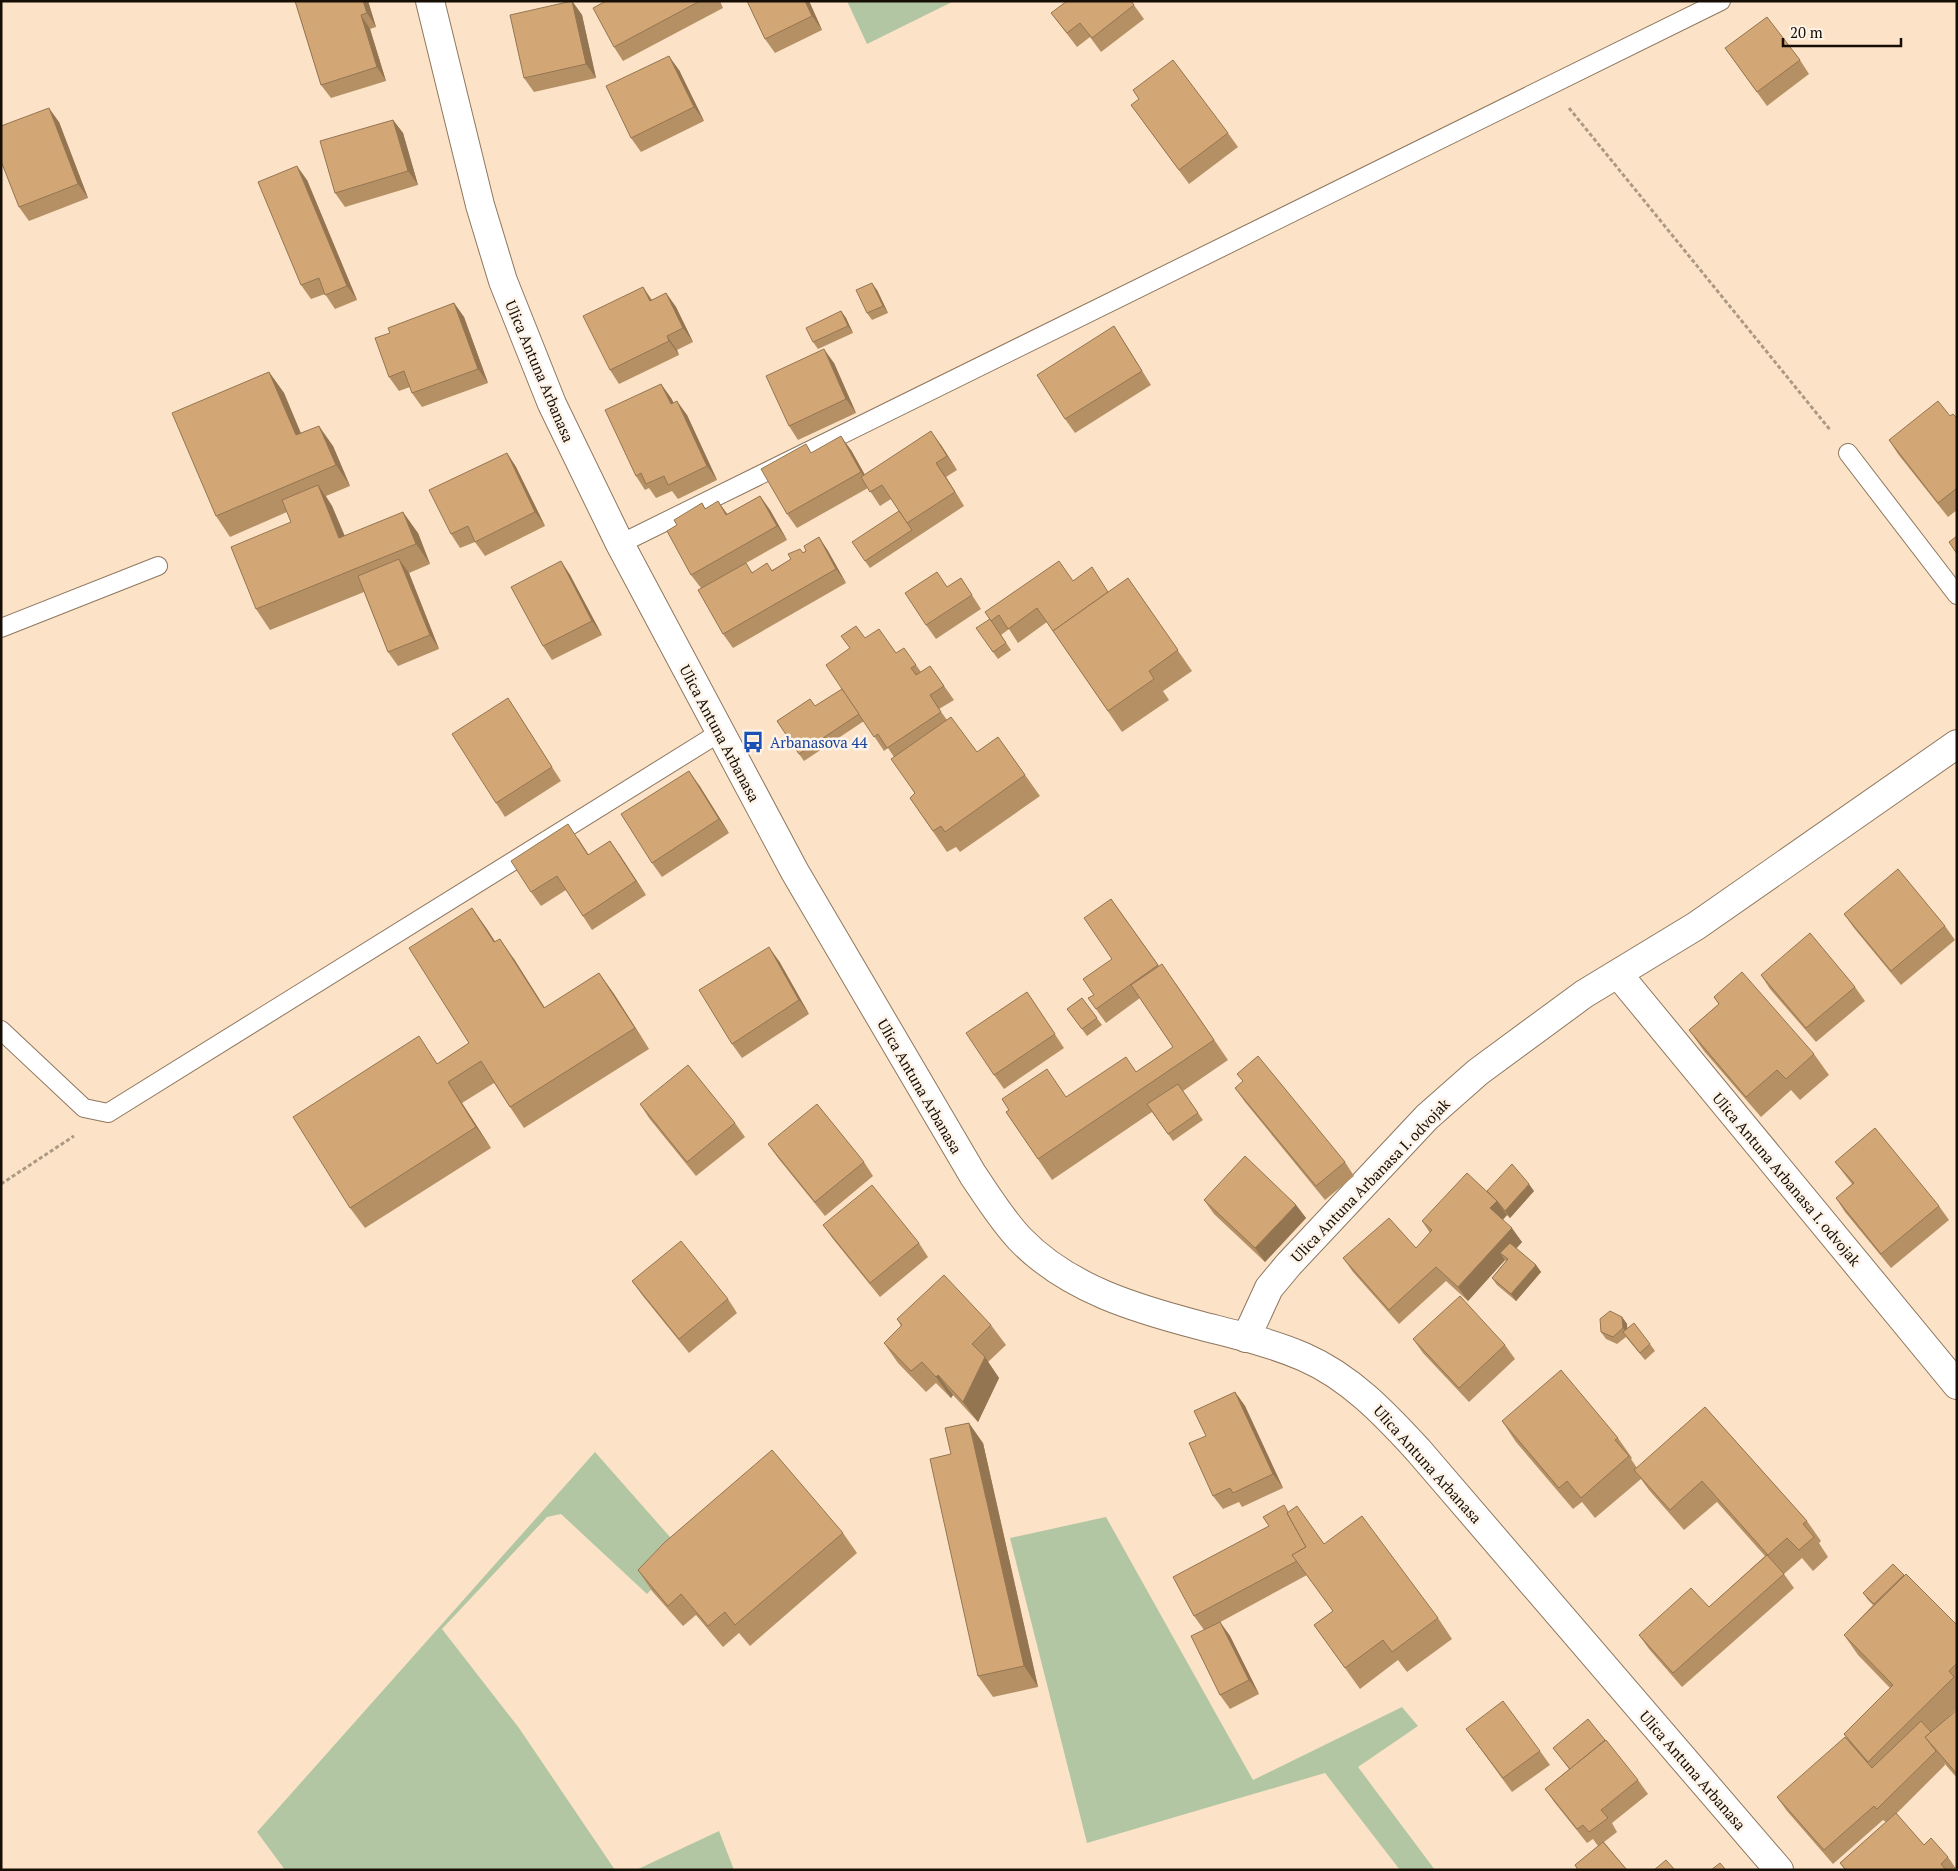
<svg xmlns="http://www.w3.org/2000/svg" width="1958" height="1871" viewBox="0 0 1958 1871" font-family="'PT Serif',serif">
<rect width="100%" height="100%" fill="#fce3c7"/>
<g fill="#b2c6a3">
<path d="M847 1H954L867 44Z"/>
<path d="M595 1452 685 1554 647 1594 561 1514 547 1517 442 1629 519 1728 615 1870H285L257 1832Z"/>
<path d="M1106 1517 1253 1780 1402 1707 1418 1726 1358 1767 1435 1870H1400L1325 1773 1087 1843 1010 1538Z"/>
<path d="M719 1831 734 1870H636Z"/>
</g>
<g fill="none" stroke-linecap="round" stroke-linejoin="round">
<g stroke="#8e775f" stroke-width="20">
<g id="lane">
<path d="M1848 453 1957 595"/>
<path d="M620 544 1721 1"/>
<path d="M1 628 158 566"/>
<path d="M1 1030 84 1108 108 1113 719 733"/>
</g>
</g>
<g stroke="#8e775f" stroke-width="30">
<g id="street">
<path d="M1618 974 1957 1385"/>
<path d="M1246 1338 1269 1288 1289 1264 1427 1117 1478 1072 1584 994 1696 926 1957 744"/>
</g>
</g>
<g stroke="#8e775f" stroke-width="30">
<path id="secondary" d="M430 1 480 205 503 281 552 404 620 544 795 872 973 1175C988 1197 1002 1220 1020 1239 1068 1289 1137 1309 1202 1326 1237 1335 1272 1343 1304 1357 1350 1377 1385 1414 1418 1450L1779 1870"/>
</g>
<g stroke="#ac9983" stroke-width="3" stroke-dasharray="4 2.5" stroke-linecap="butt">
<path d="M1569 108 1831 431"/>
<path d="M1 1184 74 1136"/>
</g>
<use href="#lane" stroke="#fff" stroke-width="18"/>
<use href="#street" stroke="#fff" stroke-width="28"/>
<use href="#secondary" stroke="#fff" stroke-width="28"/>
</g>
<g fill="#b59065">
<path d="M295 1H368L376 27 370 29 386 81 331 98 321 85Z"/>
<path d="M572 1 582 15 596 78 534 92 524 78Z"/>
<path d="M606 1H720L723 8 623 61 614 47Z"/>
<path d="M747 1H809L822 30 775 53 765 39Z"/>
<path d="M1131 1 1144 19 1101 52 1090 37 1077 47 1051 13Z"/>
<path d="M1725 48 1800 60 1809 74 1767 106Z"/>
<path d="M679 70 704 121 641 152 631 138Z"/>
<path d="M1131 105 1228 133 1238 147 1189 184Z"/>
<path d="M393 120 403 133 418 185 345 207 335 193Z"/>
<path d="M59 122 88 198 29 221 19 207Z"/>
<path d="M307 180 357 300 335 309 325 294 311 299 301 285Z"/>
<path d="M643 287 652 300 666 293 676 307 693 342 677 350 679 355 619 384 610 370Z"/>
<path d="M877 290 888 313 872 320 867 313Z"/>
<path d="M454 303 464 317 488 383 422 407 412 393 410 387 399 391 389 377 390 333Z"/>
<path d="M841 311 846 318 853 333 818 349 813 342Z"/>
<path d="M1114 326 1123 340 1151 385 1075 433 1065 419Z"/>
<path d="M834 363 856 413 798 440 789 426Z"/>
<path d="M269 372 284 393 301 433 333 446 350 486 326 496 332 506 345 536 418 533 430 564 409 573 439 649 398 666 388 652 364 592 270 630 256 609 291 522 287 512 230 537 216 516Z"/>
<path d="M661 384 671 398 674 403 687 415 717 480 678 499 672 491 656 498 649 488 645 490 636 476Z"/>
<path d="M1950 416 1957 418V510L1948 517 1898 454 1889 440Z"/>
<path d="M941 445 957 470 946 477 964 506 870 568 865 561 899 511 891 499 880 506 868 488 797 528 787 514 851 450 865 475Z"/>
<path d="M507 453 516 467 545 526 485 556 475 542 460 548 451 534Z"/>
<path d="M760 496 770 510 787 540 739 567 752 572 772 570 806 551 819 537 828 551 846 583 733 648 723 634 701 588 691 575 677 525 702 503 705 508 728 514Z"/>
<path d="M561 561 570 575 602 635 552 660 543 646Z"/>
<path d="M961 578 981 609 936 639 926 625 948 587Z"/>
<path d="M1128 578 1192 671 1163 691 1169 700 1122 732 1047 622 1018 643 1009 629 1001 635 1011 650 998 659 993 652 989 619 1073 581 1109 592Z"/>
<path d="M865 638 914 662 921 672 930 666 954 700 939 709 947 720 977 752 998 737 1040 796 960 852 956 847 947 852 910 798 915 794 894 757 888 748 884 751 864 721 804 761 799 754 815 706 842 689Z"/>
<path d="M508 698 561 781 505 817 496 803Z"/>
<path d="M699 785 729 833 662 877 652 863Z"/>
<path d="M578 838 589 855 610 841 646 895 592 930 566 890 541 906 531 892Z"/>
<path d="M1111 899 1159 966 1176 984 1228 1060 1183 1091 1203 1120 1173 1141 1152 1112 1052 1180 1006 1112 1009 1110 1067 1097 1136 1072 1173 1047 1140 998 1106 1023 1088 998 1094 995 1112 959Z"/>
<path d="M472 908 495 942 514 959 545 1008 599 973 614 994 649 1049 524 1128 494 1083 462 1103 491 1148 365 1228 350 1208 433 1057 437 1064 469 1043Z"/>
<path d="M1844 914 1945 926 1955 940 1901 985 1854 928Z"/>
<path d="M779 961 809 1014 742 1058 732 1044Z"/>
<path d="M1761 975 1855 987 1865 1001 1816 1042 1770 989Z"/>
<path d="M1027 992 1064 1048 1004 1089 994 1075Z"/>
<path d="M1714 997 1814 1054 1829 1075 1800 1100 1791 1090 1761 1117 1704 1051 1689 1030 1719 1004Z"/>
<path d="M1082 998 1102 1025 1087 1036 1067 1009Z"/>
<path d="M1237 1074 1345 1162 1354 1176 1325 1200 1245 1102 1235 1088 1243 1081Z"/>
<path d="M640 1104 735 1123 745 1137 696 1176 649 1118Z"/>
<path d="M768 1144 864 1162 873 1176 825 1216 778 1158Z"/>
<path d="M1835 1162 1939 1206 1949 1220 1891 1268 1845 1212 1836 1198 1852 1184Z"/>
<path d="M1487 1191H1534L1510 1218 1507 1215 1503 1220 1522 1242 1516 1249 1536 1265 1541 1272 1516 1301 1497 1285 1492 1278 1506 1261 1505 1260 1468 1301 1446 1281 1399 1324 1353 1272 1343 1258 1416 1248 1430 1233 1422 1221Z"/>
<path d="M1204 1200 1296 1205 1306 1218 1265 1262 1214 1214Z"/>
<path d="M823 1225 919 1243 928 1257 880 1297 833 1239Z"/>
<path d="M632 1281 728 1299 737 1313 689 1353 642 1295Z"/>
<path d="M1622 1317 1627 1324V1329L1650 1344 1655 1351 1645 1360 1626 1337 1617 1344 1606 1339 1601 1332Z"/>
<path d="M897 1319 991 1325 1006 1345 988 1362 999 1378 978 1422 953 1395 951 1398 936 1383 926 1392 898 1363 884 1343 901 1326Z"/>
<path d="M1413 1339 1505 1345 1515 1359 1469 1402 1423 1353Z"/>
<path d="M1235 1392 1245 1406 1283 1488 1242 1507 1239 1502 1223 1509 1213 1496 1206 1436Z"/>
<path d="M1705 1407 1807 1521 1821 1541 1819 1543 1828 1557 1813 1571 1802 1558 1784 1574 1794 1588 1682 1687 1649 1649 1639 1635 1709 1607 1765 1556 1717 1502 1684 1530 1649 1490 1641 1479 1595 1518 1582 1502 1573 1509 1516 1442 1502 1421 1618 1438 1632 1458 1631 1459 1637 1468Z"/>
<path d="M983 1443 1038 1687 993 1697 978 1676 951 1454Z"/>
<path d="M1289 1512 1324 1544 1438 1618 1452 1639 1407 1672 1398 1660 1360 1689 1314 1625 1333 1611 1307 1575 1213 1626 1220 1622 1230 1636 1259 1694 1230 1709 1220 1695 1204 1630 1194 1616 1269 1526Z"/>
<path d="M843 1533 857 1553 750 1646 739 1633 723 1647 696 1615 683 1626 652 1591 638 1570Z"/>
<path d="M1904 1575 1957 1625V1709L1947 1718 1957 1710V1778L1944 1763 1945 1765 1896 1814 1924 1845 1948 1857 1957 1870H1845L1840 1863 1886 1822 1883 1820 1833 1864 1787 1811 1777 1797 1850 1743 1844 1734 1890 1688 1858 1655 1844 1635 1873 1605 1868 1600 1863 1593Z"/>
<path d="M1466 1729 1540 1751 1550 1765 1512 1792Z"/>
<path d="M1553 1748 1638 1780 1648 1794 1612 1823 1617 1832 1604 1842 1627 1870H1578L1575 1865 1598 1846 1593 1839 1587 1843 1555 1803 1545 1789 1569 1769Z"/>
</g>
<g fill="#947552">
<path d="M363 1H368L376 27 367 13Z"/>
<path d="M572 1 582 15 596 78 586 64Z"/>
<path d="M805 1H809L822 30 812 16Z"/>
<path d="M361 15 370 29 386 81 377 67Z"/>
<path d="M669 56 679 70 704 121 694 107Z"/>
<path d="M49 108 59 122 88 198 78 184Z"/>
<path d="M393 120 403 133 418 185 408 171Z"/>
<path d="M297 166 307 180 357 300 347 286Z"/>
<path d="M872 283 877 290 888 313 883 306Z"/>
<path d="M643 287 652 301H650Z"/>
<path d="M666 293 676 307 693 342 683 328Z"/>
<path d="M454 303 464 317 488 383 478 369Z"/>
<path d="M841 311 846 318 853 333 848 326Z"/>
<path d="M667 336 677 350 679 355 669 341Z"/>
<path d="M824 349 834 363 856 413 846 399Z"/>
<path d="M269 372 284 393 310 456 296 435Z"/>
<path d="M661 384 671 398 681 418 671 404Z"/>
<path d="M677 401 687 415 717 480 707 466Z"/>
<path d="M319 426 333 446 350 486 336 465Z"/>
<path d="M931 431 941 445 957 470 947 456Z"/>
<path d="M841 436 851 450 871 486 861 472Z"/>
<path d="M507 453 516 467 545 526 535 512Z"/>
<path d="M936 463 946 477 964 506 955 492Z"/>
<path d="M318 485 332 506 354 559 339 538Z"/>
<path d="M760 496 770 510 787 540 777 526Z"/>
<path d="M718 501 728 515H726Z"/>
<path d="M403 512 418 533 430 564 416 544Z"/>
<path d="M819 537 828 551 846 583 836 569Z"/>
<path d="M399 559 409 573 439 649 430 635Z"/>
<path d="M561 561 570 575 602 635 592 621Z"/>
<path d="M689 771 699 785 729 833 719 819Z"/>
<path d="M610 841 620 855 646 895 636 881Z"/>
<path d="M472 908 487 929 509 963 494 942Z"/>
<path d="M500 939 514 959 558 1029 544 1008Z"/>
<path d="M769 947 779 961 809 1014 799 1000Z"/>
<path d="M599 973 614 994 649 1049 635 1028Z"/>
<path d="M448 1082 462 1103 491 1148 476 1127Z"/>
<path d="M1529 1184 1534 1191 1510 1218 1505 1211Z"/>
<path d="M1497 1201 1507 1215 1500 1222 1490 1208Z"/>
<path d="M1296 1205 1306 1218 1265 1262 1255 1248Z"/>
<path d="M1512 1228 1522 1242 1507 1258 1500 1253 1505 1260 1468 1301 1458 1287Z"/>
<path d="M1536 1265 1541 1272 1516 1301 1511 1294Z"/>
<path d="M1622 1317 1627 1324 1628 1335 1623 1328Z"/>
<path d="M985 1357 999 1378 978 1422 963 1402Z"/>
<path d="M938 1375 953 1395 951 1398 936 1377Z"/>
<path d="M1235 1392 1245 1406 1283 1488 1273 1474Z"/>
<path d="M969 1423 983 1443 1038 1687 1024 1666Z"/>
<path d="M1220 1622 1230 1636 1259 1694 1249 1680Z"/>
</g>
<g fill="#d3a775" stroke="#947552">
<path d="M295 1H363L367 13 361 15 377 67 321 85Z"/>
<path d="M572 1 586 64 524 78 510 15Z"/>
<path d="M606 1H700L614 47 593 8Z"/>
<path d="M747 1H805L812 16 765 39Z"/>
<path d="M1067 1H1131L1134 5 1092 38 1080 23 1067 33 1051 13Z"/>
<path d="M1767 17 1800 60 1757 92 1725 48Z"/>
<path d="M669 56 694 107 631 138 606 86Z"/>
<path d="M1173 60 1228 133 1179 170 1131 105 1139 99 1133 90Z"/>
<path d="M49 108 78 184 19 207 1 161V126Z"/>
<path d="M393 120 408 171 335 193 320 141Z"/>
<path d="M297 166 347 286 325 295 319 278 301 285 258 182Z"/>
<path d="M872 283 883 306 867 313 856 290Z"/>
<path d="M643 287 650 301 666 293 683 328 667 336 669 341 610 370 583 316Z"/>
<path d="M454 303 478 369 412 393 404 371 389 377 375 338 390 333 388 328Z"/>
<path d="M841 311 848 326 813 342 806 328Z"/>
<path d="M1114 326 1142 371 1065 419 1037 375Z"/>
<path d="M824 349 846 399 789 426 766 376Z"/>
<path d="M269 372 296 435 319 426 336 465 216 516 172 413Z"/>
<path d="M661 384 671 404 677 401 707 466 668 485 664 476 646 484 641 473 636 476 605 410Z"/>
<path d="M1938 401 1950 416 1953 414 1957 418V488L1938 503 1889 440Z"/>
<path d="M931 431 947 456 936 463 955 492 907 523 882 485 870 492 861 477Z"/>
<path d="M841 436 861 472 787 514 761 469 806 444 811 453Z"/>
<path d="M507 453 535 512 475 542 468 526 451 534 429 490Z"/>
<path d="M318 485 339 538 403 512 416 544 256 609 231 547 291 522 282 500Z"/>
<path d="M760 496 777 526 691 575 667 531 677 525 674 520 702 503 705 509 718 501 726 515Z"/>
<path d="M899 511 912 530 865 561 852 542Z"/>
<path d="M1957 536V554L1949 542Z"/>
<path d="M819 537 836 569 723 634 698 590 746 563 752 573 767 563 772 571 791 559 788 554 800 549 803 553 806 551 804 546Z"/>
<path d="M399 559 430 635 388 652 358 576Z"/>
<path d="M561 561 592 621 543 646 511 587Z"/>
<path d="M1059 561 1073 581 1092 567 1108 592 1053 631 1037 608 1008 629 999 615 991 621 985 612Z"/>
<path d="M937 572 947 587 961 578 972 595 926 625 905 593Z"/>
<path d="M1128 578 1178 650 1149 671 1154 679 1108 711 1053 631Z"/>
<path d="M990 619 1006 643 993 652 976 628Z"/>
<path d="M856 626 865 638 879 629 896 653 904 648 916 665 911 668 916 675 930 666 944 686 930 695 941 712 887 748 878 734 874 737 826 665 850 648 841 636Z"/>
<path d="M842 689 859 714 799 754 777 721 810 699 815 706Z"/>
<path d="M508 698 552 767 496 803 452 734Z"/>
<path d="M951 717 977 752 998 737 1025 775 945 832 941 826 933 831 910 798 915 793 891 759Z"/>
<path d="M689 771 719 819 652 863 621 814Z"/>
<path d="M568 824 588 855 610 841 636 881 583 916 557 876 531 892 511 861Z"/>
<path d="M1898 869 1945 926 1891 971 1844 914Z"/>
<path d="M1111 899 1158 965 1096 1009 1088 998 1094 995 1083 979 1112 959 1084 918Z"/>
<path d="M472 908 494 942 500 939 544 1008 599 973 635 1028 510 1107 481 1061 448 1082 476 1127 350 1208 293 1117 419 1036 437 1064 469 1043 409 948Z"/>
<path d="M1810 933 1855 987 1806 1028 1761 975Z"/>
<path d="M769 947 799 1000 732 1044 699 990Z"/>
<path d="M1162 964 1214 1040 1038 1159 1006 1112 1009 1110 1002 1099 1047 1069 1066 1097 1126 1057 1136 1072 1173 1047 1131 985Z"/>
<path d="M1742 972 1814 1054 1786 1079 1777 1070 1746 1097 1689 1030 1719 1004 1714 997Z"/>
<path d="M1027 992 1055 1034 994 1075 966 1033Z"/>
<path d="M1082 998 1097 1018 1082 1029 1067 1009Z"/>
<path d="M1258 1056 1345 1162 1316 1186 1235 1088 1243 1081 1237 1074Z"/>
<path d="M688 1065 735 1123 687 1162 640 1104Z"/>
<path d="M1178 1084 1198 1113 1168 1134 1147 1104Z"/>
<path d="M817 1104 864 1162 815 1202 768 1144Z"/>
<path d="M1875 1128 1939 1206 1881 1254 1836 1198 1854 1183 1835 1162Z"/>
<path d="M1245 1156 1296 1205 1255 1248 1204 1200Z"/>
<path d="M1512 1164 1529 1184 1505 1211 1497 1201 1487 1191Z"/>
<path d="M1467 1173 1497 1201 1490 1208 1512 1228 1458 1287 1436 1267 1389 1310 1343 1258 1389 1218 1416 1248 1432 1230 1422 1221Z"/>
<path d="M872 1185 919 1243 870 1283 823 1225Z"/>
<path d="M681 1241 728 1299 679 1339 632 1281Z"/>
<path d="M1510 1243 1536 1265 1511 1294 1492 1278 1508 1259 1500 1253Z"/>
<path d="M944 1275 991 1325 972 1344 985 1357 963 1402 938 1375 936 1377 922 1362 911 1371 884 1343 902 1325 897 1319Z"/>
<path d="M1460 1296 1505 1345 1459 1388 1413 1339Z"/>
<path d="M1610 1311 1622 1317 1623 1328 1613 1337 1601 1332 1600 1319Z"/>
<path d="M1634 1323 1650 1344 1640 1353 1623 1332Z"/>
<path d="M1561 1370 1618 1438 1615 1440 1629 1456 1581 1498 1567 1481 1559 1488 1502 1421Z"/>
<path d="M1235 1392 1273 1474 1233 1493 1230 1488 1213 1496 1189 1443 1206 1436 1194 1411Z"/>
<path d="M1705 1407 1807 1521 1803 1524 1814 1537 1799 1550 1787 1538 1768 1555 1702 1481 1670 1510 1634 1470Z"/>
<path d="M969 1423 1024 1666 978 1676 930 1459 951 1454 945 1428Z"/>
<path d="M772 1450 843 1533 735 1625 725 1612 708 1626 681 1594 668 1606 638 1570 665 1542Z"/>
<path d="M1284 1505 1288 1512 1287 1513 1306 1547 1292 1555 1297 1561 1194 1616 1173 1577 1269 1526 1263 1517Z"/>
<path d="M1297 1506 1324 1544 1362 1516 1438 1618 1392 1652 1383 1640 1345 1668 1314 1625 1333 1611 1292 1555 1306 1547 1287 1513Z"/>
<path d="M1767 1555 1784 1574 1673 1673 1639 1635 1691 1588 1709 1607Z"/>
<path d="M1893 1564 1904 1575 1874 1604 1863 1593Z"/>
<path d="M1906 1574 1957 1625V1663L1949 1671 1954 1677 1868 1762 1844 1734 1893 1685 1844 1635Z"/>
<path d="M1220 1622 1249 1680 1220 1695 1191 1636Z"/>
<path d="M1503 1701 1540 1751 1503 1778 1466 1729Z"/>
<path d="M1957 1710V1774L1925 1737Z"/>
<path d="M1588 1719 1605 1740 1570 1769 1553 1748Z"/>
<path d="M1921 1721 1931 1732 1925 1737 1936 1751 1877 1809 1874 1806 1824 1850 1777 1797 1845 1737 1872 1768Z"/>
<path d="M1606 1740 1638 1780 1601 1810 1608 1818 1589 1832 1583 1825 1577 1829 1545 1789Z"/>
<path d="M1896 1813 1924 1845 1931 1838 1948 1857 1941 1864 1946 1870H1846L1840 1863Z"/>
<path d="M1603 1842 1627 1870H1578L1575 1865Z"/>
<path d="M1666 1860 1675 1870H1654Z"/>
<path d="M1720 1863 1726 1870H1711Z"/>
</g>
<defs>
<g id="bus-bare" transform="scale(1.725)"><path d="M-5-6H5V4H4V6H2V4H-2V6H-4V4H-5ZM-3.5-4V0h7V-4ZM-3.5 1.2v1.5H-2V1.2ZM2 1.2v1.5H3.5V1.2Z" fill="#1a4fb4" stroke="#fdf3e8" stroke-width="2.5" paint-order="stroke"/></g>
</defs>
<g fill-rule="evenodd">
<use href="#bus-bare" x="753" y="742"/>
</g>
<g text-anchor="middle" dominant-baseline="central" stroke-width="5" stroke-linejoin="round" paint-order="stroke">
<g font-size="15" fill="#160e05" stroke="#fdf3e8">
<text transform="translate(540 371) rotate(67)">Ulica Antuna Arbanasa</text>
<text transform="translate(720 733) rotate(62)">Ulica Antuna Arbanasa</text>
<text transform="translate(920 1086) rotate(60)">Ulica Antuna Arbanasa</text>
<text transform="translate(1787 1179) rotate(50)">Ulica Antuna Arbanasa I. odvojak</text>
<text transform="translate(1370 1180) rotate(-46)">Ulica Antuna Arbanasa I. odvojak</text>
<text transform="translate(1428 1464) rotate(48)">Ulica Antuna Arbanasa</text>
<text transform="translate(1693 1770) rotate(49)">Ulica Antuna Arbanasa</text>
</g>
<g font-size="15" fill="#164399" stroke="#fdf3e8" text-anchor="start">
<text x="770" y="742">Arbanasova 44</text>
</g>
</g>
<rect width="1958" height="1871" fill="none" stroke="#160e05" stroke-width="5"/>
<path d="M1783 38v8h118v-8" fill="none" stroke="#160e05" stroke-width="2.5"/>
<text x="1790" y="38" font-size="15" fill="#160e05" stroke="#fdf3e8" stroke-width="4" paint-order="stroke">20 m</text>
</svg>
